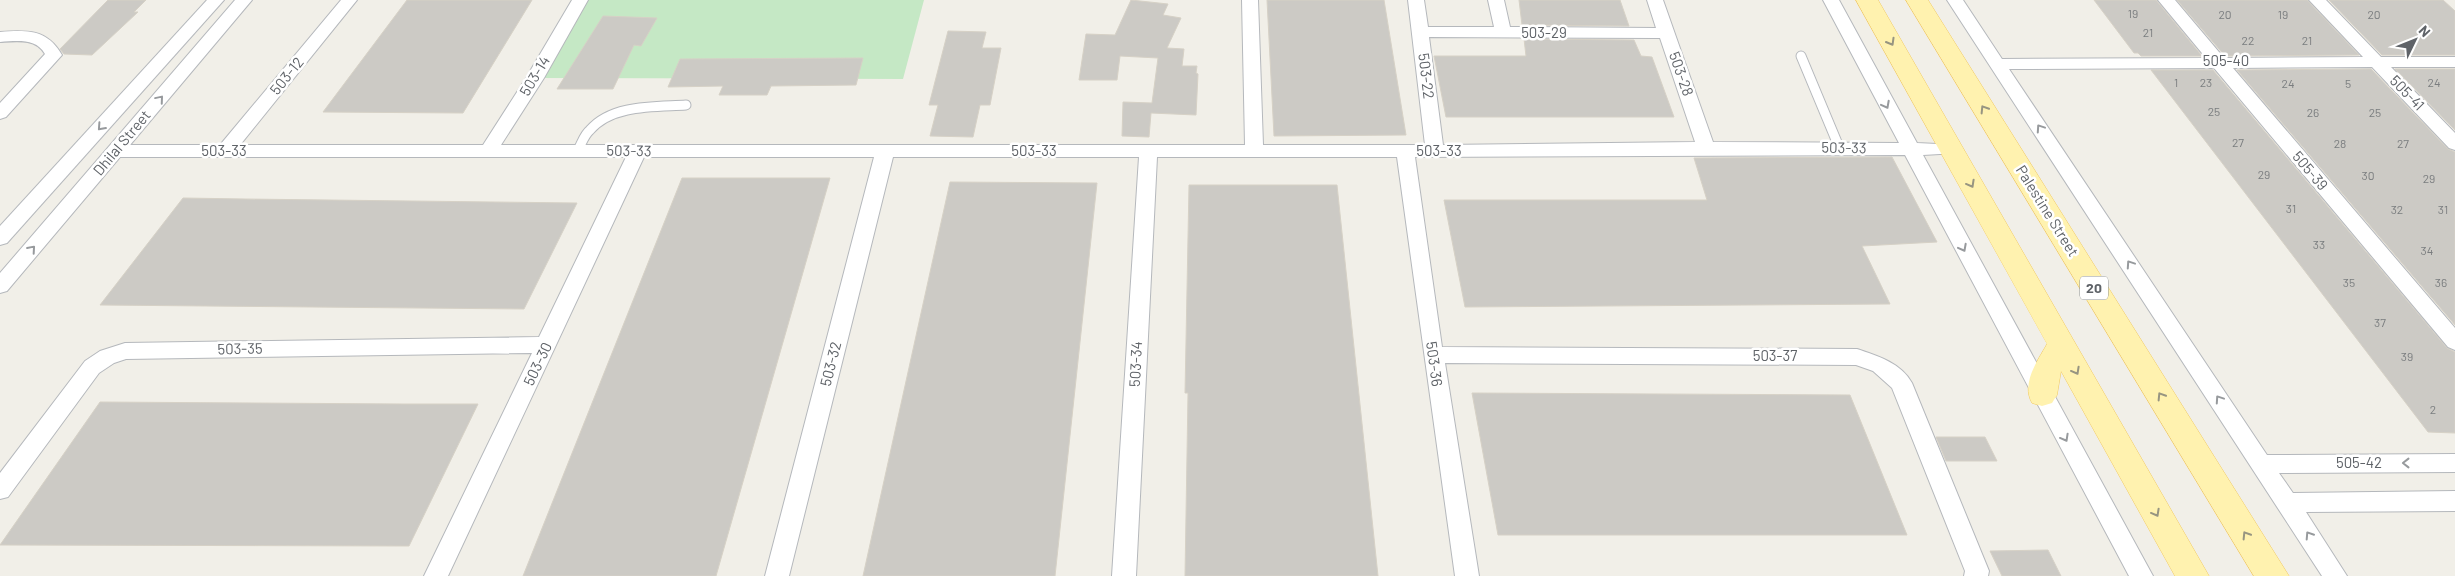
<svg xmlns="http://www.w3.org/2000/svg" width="2455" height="576" font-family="Barlow,sans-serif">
<rect width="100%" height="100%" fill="#f1efe8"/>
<path fill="#c5e8c5" d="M580,0H924L903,79L535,78Z"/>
<g fill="#cccac5" stroke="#d6d1c6">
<path d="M108,0H146L134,12H138L92,55L64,54L60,49Z"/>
<path d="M407,0H532L463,113L323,112Z"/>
<path d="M1131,0L1168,4L1163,15L1181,18L1167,48L1184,49L1182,66H1197L1196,73L1198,74L1196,115L1151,113L1149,137L1122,136L1123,102L1152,103L1158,58L1120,56L1117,80H1079L1086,34L1115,35Z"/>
<path d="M1267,0H1384L1406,135L1274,136Z"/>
<path d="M1519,0H1620L1629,26L1522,25Z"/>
<path d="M2094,0H2156L2202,56H2141L2138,53H2134Z"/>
<path d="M2177,0H2307L2359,55L2225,56Z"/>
<path d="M2329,0H2443L2455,11V55H2382Z"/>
<path d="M603,16L657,18L641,46L634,45L613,89H557Z"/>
<path d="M948,31L986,32L982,48H1001L990,105H980L973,137L930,136L938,105H929Z"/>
<path d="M1524,39L1634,40L1641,56L1652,57L1674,117H1446L1434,56H1526Z"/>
<path d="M863,58L856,85L771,86L767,95H719L723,86L668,87L680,59Z"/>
<path d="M2371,69L2448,149L2455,152V325L2237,70Z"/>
<path d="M2395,69H2455V130Z"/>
<path d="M2151,70H2213L2447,348L2455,352V433L2428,432Z"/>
<path d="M1892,157L1937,242L1862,246L1890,304L1465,307L1444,200H1707L1694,158Z"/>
<path d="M682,178H830L716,576H523Z"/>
<path d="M950,182L1097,183L1055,576H863Z"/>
<path d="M1189,185H1337L1378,576H1185L1188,393H1185Z"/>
<path d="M183,198L245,199L577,203L524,309L100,305Z"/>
<path d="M1472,393L1850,395L1907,535H1498Z"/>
<path d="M100,402L403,404H478L409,546L0,545Z"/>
<path d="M1936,437H1985L1997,461H1946Z"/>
<path d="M2048,550L2061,576H2002L1990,551Z"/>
</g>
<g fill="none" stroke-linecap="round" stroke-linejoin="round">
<g stroke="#b5b8bc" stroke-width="11">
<g id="service">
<path d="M1801,56L1839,147"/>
<path d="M578,150C582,143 584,135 590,130C612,104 656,107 686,105"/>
</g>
</g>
<g stroke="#b5b8bc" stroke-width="2">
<g id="minor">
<path d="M207,0H224L7,243L0,245V226Z"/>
<path d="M235,0H252L130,145H220L341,0H357L240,145H483L526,78L572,0H588L544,78L501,145H1245L1242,0H1258L1263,145H1425L1408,0H1424L1428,27H1494L1488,0H1504L1510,27L1656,28L1647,0H1663L1713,142L1899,143L1823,0H1839L1917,143L1957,145L1960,149L1957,153L1923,155L2153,576H2129L1905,155L1415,157L1442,347L1857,349C1878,356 1901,363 1912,383L1989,571L1988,576H1964L1965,571L1892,388L1873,371L1856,365L1445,363L1479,576H1455L1397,157H1157L1136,576H1112L1139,157H893L789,576H765L874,157H644L448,576H424L532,353L126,359L114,363L99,373L8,497L0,499V473L85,361L100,351L125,343L539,337L626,157H120L7,291L0,293V273ZM1429,37L1660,38L1695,142L1443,145Z"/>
<path d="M1947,0H1963L2002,59L2206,58L2158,0H2175L2224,58L2363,57L2309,0H2326L2381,57H2455V67H2391L2455,133V150L2449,148L2372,67L2233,68L2455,328V350L2448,347L2214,68L2009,69L2267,455L2455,454V472L2279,473L2293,493L2455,491V511L2306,512L2347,576H2322Z"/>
<path d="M0,32C27,30 47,29 62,55L6,117L0,119V103L45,54C36,38 17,41 0,42Z"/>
</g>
</g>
<g stroke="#f2c960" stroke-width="1">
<g id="primary">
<path d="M1856,0H1878L2209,576H2175L2061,371L2057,395L2052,403L2042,406L2032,403C2021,383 2037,362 2047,344Z"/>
<path d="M1906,0H1928L2289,576H2254Z"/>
</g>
</g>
<use href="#service" stroke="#fff" stroke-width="9"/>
<use href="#minor" fill="#fff" fill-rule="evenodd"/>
<use href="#primary" fill="#fff2af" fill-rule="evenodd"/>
</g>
<defs><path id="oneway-chevron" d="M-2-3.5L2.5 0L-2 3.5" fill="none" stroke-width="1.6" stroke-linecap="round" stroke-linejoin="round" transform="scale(1.25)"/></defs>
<g stroke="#979581">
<use href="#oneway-chevron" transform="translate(1891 42) rotate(60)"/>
<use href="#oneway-chevron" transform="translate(1984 109) rotate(-122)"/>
<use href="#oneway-chevron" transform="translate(1971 184) rotate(61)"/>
<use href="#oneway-chevron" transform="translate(2076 371) rotate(61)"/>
<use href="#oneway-chevron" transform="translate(2161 396) rotate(-122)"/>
<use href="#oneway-chevron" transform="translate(2156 513) rotate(61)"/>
<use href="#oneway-chevron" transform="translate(2246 535) rotate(-122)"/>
</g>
<g stroke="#979a9d">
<use href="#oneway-chevron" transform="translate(160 99) rotate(-50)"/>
<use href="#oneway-chevron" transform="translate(1886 105) rotate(62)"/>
<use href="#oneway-chevron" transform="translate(101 127) rotate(132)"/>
<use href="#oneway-chevron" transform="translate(2040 128) rotate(-124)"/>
<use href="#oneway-chevron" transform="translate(1963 248) rotate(62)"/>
<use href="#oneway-chevron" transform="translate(32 249) rotate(-49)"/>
<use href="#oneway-chevron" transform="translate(2130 264) rotate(-124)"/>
<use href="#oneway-chevron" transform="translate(2219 399) rotate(-124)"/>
<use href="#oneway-chevron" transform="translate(2065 438) rotate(61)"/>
<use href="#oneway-chevron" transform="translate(2406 463) rotate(180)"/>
<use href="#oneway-chevron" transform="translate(2309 535) rotate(-123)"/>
</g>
<g text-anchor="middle" stroke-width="5" stroke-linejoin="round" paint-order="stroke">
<g font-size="12" fill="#7a7d7f">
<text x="2133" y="18">19</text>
<text x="2225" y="19">20</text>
<text x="2283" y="19">19</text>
<text x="2374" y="19">20</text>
<text x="2148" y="37">21</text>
<text x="2248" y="45">22</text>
<text x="2307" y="45">21</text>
<text x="2176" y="87">1</text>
<text x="2206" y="87">23</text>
<text x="2434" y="87">24</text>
<text x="2288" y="88">24</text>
<text x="2348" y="88">5</text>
<text x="2214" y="116">25</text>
<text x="2313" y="117">26</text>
<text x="2375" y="117">25</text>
<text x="2238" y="147">27</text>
<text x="2340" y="148">28</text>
<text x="2403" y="148">27</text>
<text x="2264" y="179">29</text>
<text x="2368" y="180">30</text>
<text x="2429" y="183">29</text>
<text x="2291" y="213">31</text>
<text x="2397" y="214">32</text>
<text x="2443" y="214">31</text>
<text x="2319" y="249">33</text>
<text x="2427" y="255">34</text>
<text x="2349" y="287">35</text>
<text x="2441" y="287">36</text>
<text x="2380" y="327">37</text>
<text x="2407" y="361">39</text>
<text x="2433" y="414">2</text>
</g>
<rect fill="#fff" stroke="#8f9295" stroke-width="1" x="2080" y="276.5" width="28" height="23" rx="4"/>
<g font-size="14" font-weight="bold" fill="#5f6368">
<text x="2094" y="293">20</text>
</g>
<g font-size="15" fill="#5f6368" stroke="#fff">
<text x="1544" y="38">503-29</text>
<text x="2226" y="66">505-40</text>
<text transform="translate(1681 74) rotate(71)" y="5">503-28</text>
<text transform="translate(287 76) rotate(-51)" y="5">503-12</text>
<text transform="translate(535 76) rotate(-59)" y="5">503-14</text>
<text transform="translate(1426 76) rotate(83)" y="5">503-22</text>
<text transform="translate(2407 93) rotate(46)" y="5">505-41</text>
<text transform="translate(122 143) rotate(-50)" y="5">Dhilal Street</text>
<text transform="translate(1844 148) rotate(1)" y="5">503-33</text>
<text x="224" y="156">503-33</text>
<text transform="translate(629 151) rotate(1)" y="5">503-33</text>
<text x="1034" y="156">503-33</text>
<text x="1439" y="156">503-33</text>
<text transform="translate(2310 171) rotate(50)" y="5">505-39</text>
<text transform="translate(2047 211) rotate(58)" y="5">Palestine Street</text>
<text transform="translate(240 349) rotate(-1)" y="5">503-35</text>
<text x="1775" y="361">503-37</text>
<text transform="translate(538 364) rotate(-64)" y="5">503-30</text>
<text transform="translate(831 364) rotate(-76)" y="5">503-32</text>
<text transform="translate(1136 364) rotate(-87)" y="5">503-34</text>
<text transform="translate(1434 364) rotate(82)" y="5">503-36</text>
<text x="2359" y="468">505-42</text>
</g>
</g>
<g transform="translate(2415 40) rotate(47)" stroke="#ffffff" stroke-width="4" paint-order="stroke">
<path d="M0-4L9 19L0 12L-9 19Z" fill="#5f6368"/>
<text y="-8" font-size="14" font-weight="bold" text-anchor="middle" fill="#5f6368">N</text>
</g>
</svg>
